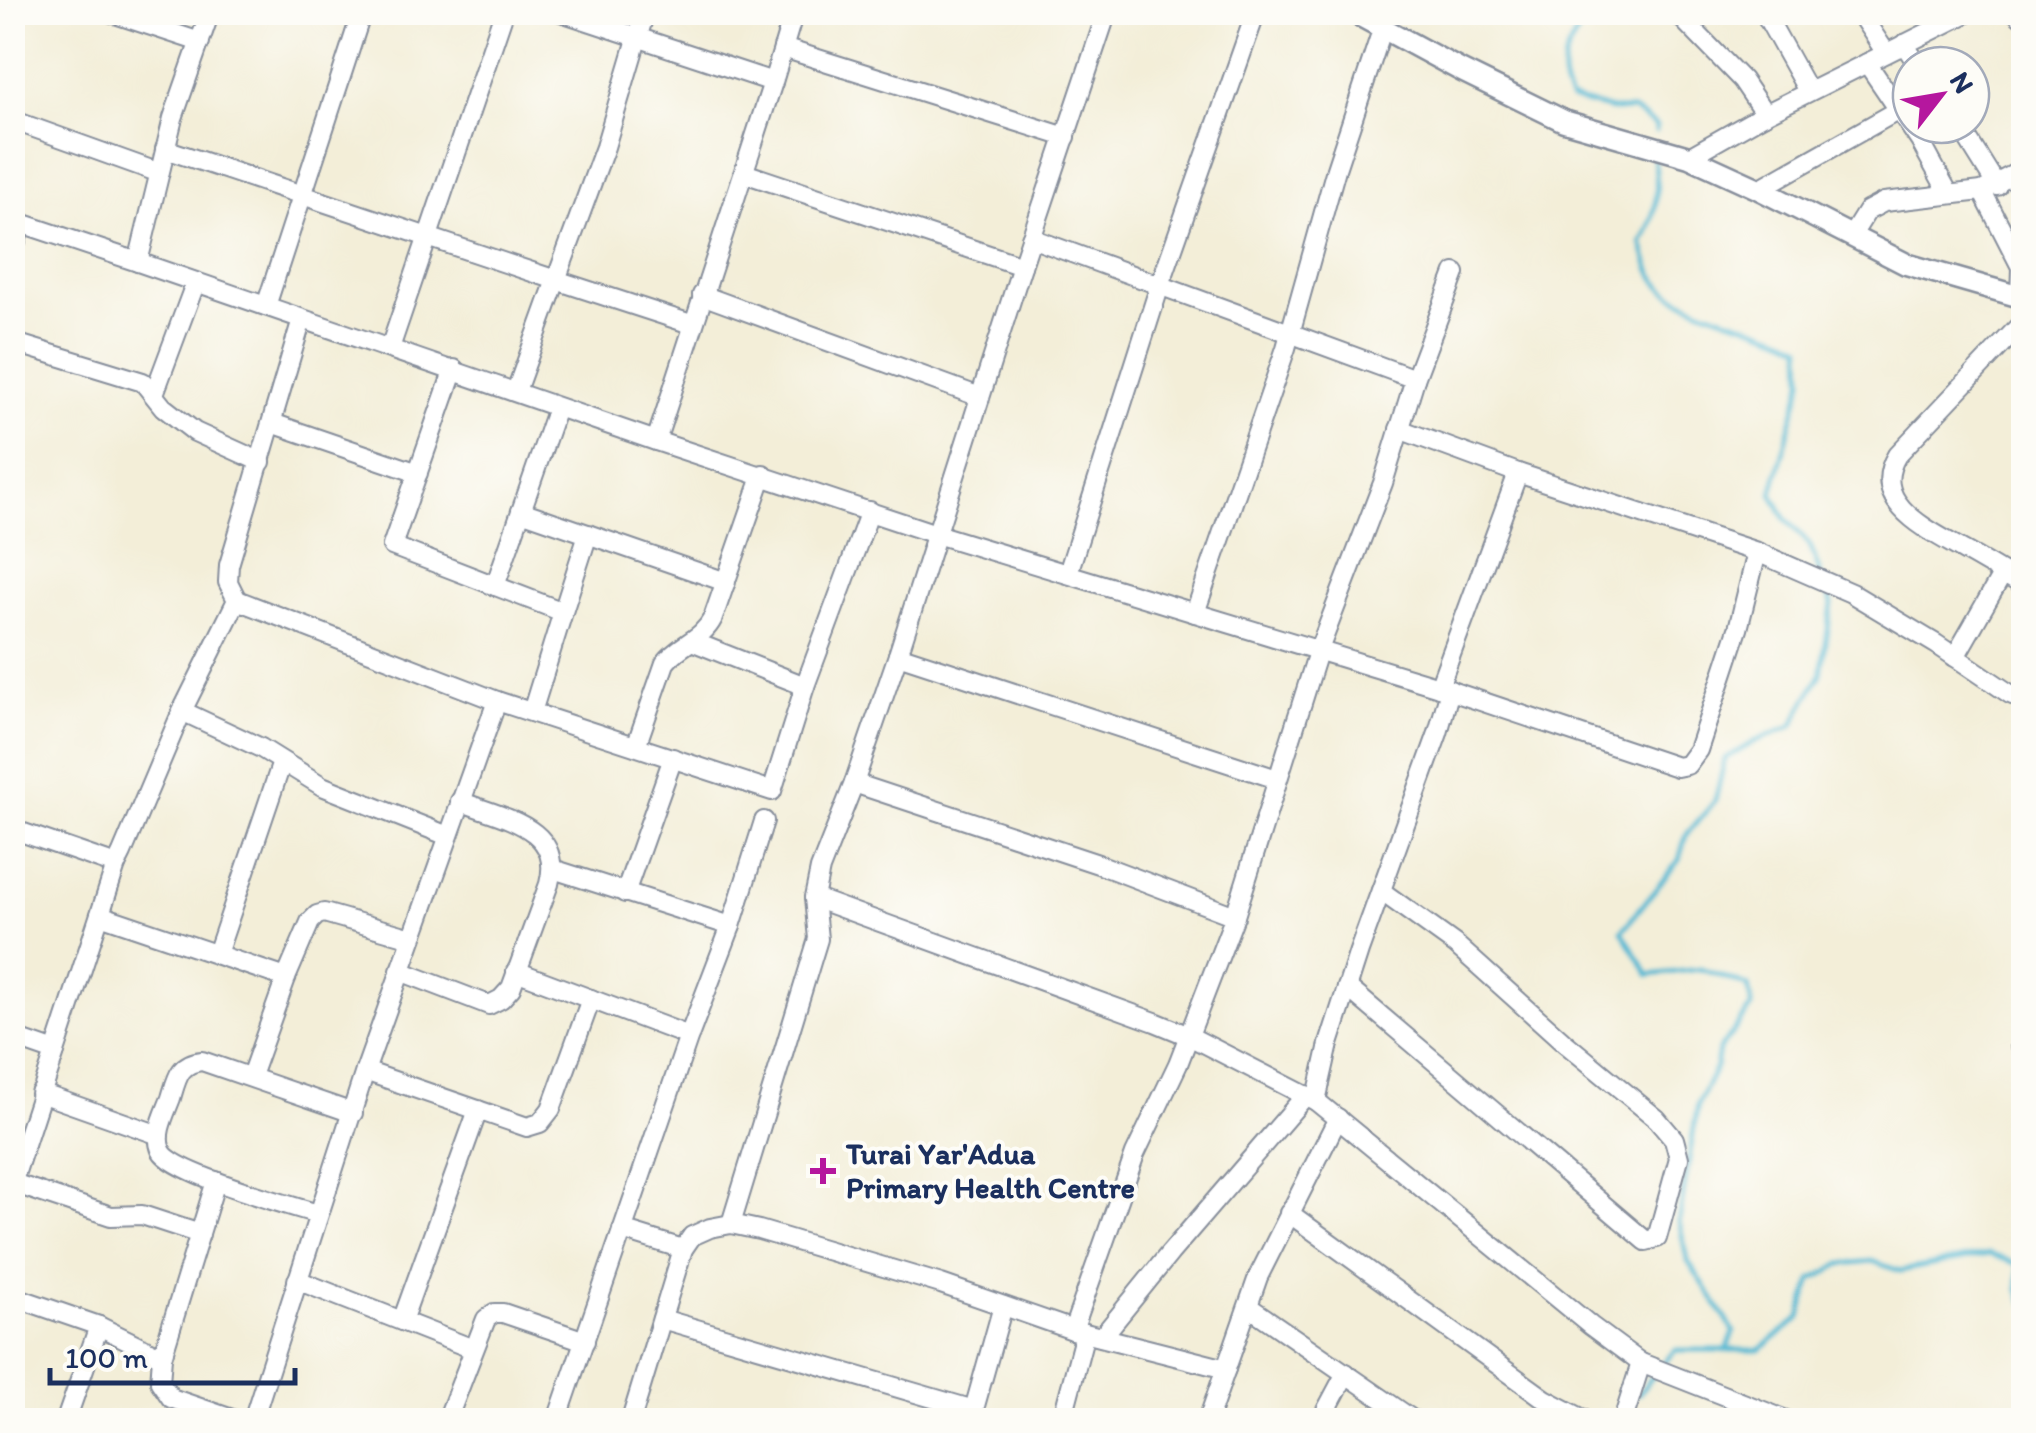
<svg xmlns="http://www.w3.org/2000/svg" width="2036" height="1433" font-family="Itim,sans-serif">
<rect width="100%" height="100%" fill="#fdfcf7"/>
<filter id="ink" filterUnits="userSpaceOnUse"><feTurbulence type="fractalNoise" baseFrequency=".01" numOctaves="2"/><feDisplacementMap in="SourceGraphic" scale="20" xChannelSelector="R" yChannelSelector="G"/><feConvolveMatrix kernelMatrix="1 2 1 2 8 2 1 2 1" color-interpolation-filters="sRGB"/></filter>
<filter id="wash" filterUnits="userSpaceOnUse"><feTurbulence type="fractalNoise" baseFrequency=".0048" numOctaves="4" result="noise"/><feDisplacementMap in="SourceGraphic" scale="40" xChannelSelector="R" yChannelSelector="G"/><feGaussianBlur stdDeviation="2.25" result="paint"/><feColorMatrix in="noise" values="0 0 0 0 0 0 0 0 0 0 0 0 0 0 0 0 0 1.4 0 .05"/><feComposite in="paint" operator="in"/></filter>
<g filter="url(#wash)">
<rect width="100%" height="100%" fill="#f3eed8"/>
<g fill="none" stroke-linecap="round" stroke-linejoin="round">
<g stroke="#55b9d3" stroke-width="5">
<path d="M1592,12C1571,43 1552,63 1570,99L1611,110H1633L1656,126V131"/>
<path d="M1654,157C1659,186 1657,216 1642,242C1646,257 1650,274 1660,285C1685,312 1767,326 1802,346L1803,381L1772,493L1785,518L1810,545L1821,576"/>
<path d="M1727,1350L1734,1331L1687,1259L1679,1221L1698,1103L1716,1067L1719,1050L1752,1007L1748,986L1701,969L1649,975L1622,931L1679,860L1686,835L1715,801L1725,759L1754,742L1792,726L1821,674L1832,604L1825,586"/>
<path d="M1638,1394L1675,1350H1760L1800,1318L1812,1280L1841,1264L1872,1261L1900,1271L1989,1254L2018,1264L2019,1290L2024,1303"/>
</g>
</g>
</g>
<g filter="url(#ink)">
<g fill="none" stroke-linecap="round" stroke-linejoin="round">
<g stroke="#878e9b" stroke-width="22">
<g id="minor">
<path d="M109,12L200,42"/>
<path d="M561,12L773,82L794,12"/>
<path d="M1676,12L1742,80L1765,114"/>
<path d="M1764,12L1808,91"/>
<path d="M1859,12L1886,53"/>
<path d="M2015,12L2024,20"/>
<path d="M1904,44L1918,65"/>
<path d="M783,48L1066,137"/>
<path d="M1867,63L1920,141L1949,194"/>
<path d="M12,120L157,172"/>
<path d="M1959,125L1997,186"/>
<path d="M165,149L556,280L605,147L645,12"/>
<path d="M1689,157L1765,114L1969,12"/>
<path d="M744,173L1022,266"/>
<path d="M1759,189L1899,110"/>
<path d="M1982,191L2021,267L2020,297"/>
<path d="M12,220L138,262L173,118L210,12"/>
<path d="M1852,235L1867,211L1884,202L1982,191L2024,169"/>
<path d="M1031,238L1415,379"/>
<path d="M12,253L22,223"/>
<path d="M138,262L656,441L773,82"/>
<path d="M702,295L980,397"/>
<path d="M266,306L362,12"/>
<path d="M2024,321L1897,455C1868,503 1929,530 1963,550C1983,561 2003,573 2024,586"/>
<path d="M12,342L143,382L163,407L195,432L261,462"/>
<path d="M390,348L504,12"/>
<path d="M454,369L392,546L563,612L532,712"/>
<path d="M516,391L556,280L691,324"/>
<path d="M154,394L195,284"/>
<path d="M272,423L418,473"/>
<path d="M1399,429L1518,473L1757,552L1851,593L1936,644L2010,694L2024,700"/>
<path d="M656,441L936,534L1195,613L1286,348L1336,169L1383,27"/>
<path d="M521,511L726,582"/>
<path d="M1068,573L1160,285L1256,12"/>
<path d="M495,586L557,408"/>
<path d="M237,600L497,701L772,791L805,686L870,511"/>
<path d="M563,612L588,534"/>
<path d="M1195,613L1439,687L1677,767L1687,765L1698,750L1738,629L1757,552"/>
<path d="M694,642L805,686"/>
<path d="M898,655L1277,779"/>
<path d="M1955,657L2003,573"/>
<path d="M1439,687L1518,473"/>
<path d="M182,711L261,748L322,786L448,836"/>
<path d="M636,746L665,663C679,644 702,640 713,618L763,474"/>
<path d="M854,783L1098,864L1235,916"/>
<path d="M12,829L116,865L122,853L182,711L237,600L228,582L229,565L302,319"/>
<path d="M553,869L731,926"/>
<path d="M625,893L673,758"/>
<path d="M814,898L1155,1022L1189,1036L1316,1101L1329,1044L1359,951L1438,733L1450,690"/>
<path d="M100,915L286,978L310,922L317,915L324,913L412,938"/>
<path d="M217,954L282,762"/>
<path d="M400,971L489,1005L501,999L511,988L549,884C564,826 501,818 460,801"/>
<path d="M516,971L689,1036"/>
<path d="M1347,987L1646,1241L1657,1238L1679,1158L1674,1139L1657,1119L1565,1043L1456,945L1381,891"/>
<path d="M12,1037L55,1052"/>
<path d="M2020,1047L2024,1039"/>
<path d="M365,1071L527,1127L540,1123L551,1109L591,999"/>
<path d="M251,1076L286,978"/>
<path d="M40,1093L159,1135"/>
<path d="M1316,1101L1591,1326L1641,1363L1786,1420"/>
<path d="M216,1181L162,1357L160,1382L171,1398L235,1420"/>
<path d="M13,1183L111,1216L142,1215L200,1234"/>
<path d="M12,1184L116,865"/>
<path d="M1289,1213L1545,1399L1585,1420"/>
<path d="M318,1214C289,1205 171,1173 161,1150C154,1134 165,1114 171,1098C177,1078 179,1063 202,1061L353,1113"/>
<path d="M731,1224L818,939L814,898L820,869L854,783L898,655L1022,266L1107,12"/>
<path d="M622,1230L683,1249"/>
<path d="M297,1280L473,1349"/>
<path d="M12,1296L99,1326L162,1357"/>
<path d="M1249,1307L1413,1420"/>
<path d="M662,1319L974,1410"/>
<path d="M402,1321L478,1110"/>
<path d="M1073,1330L1135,1154L1178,1064L1235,916L1318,652L1383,483L1415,379L1455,273"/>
<path d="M1102,1337L1170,1253L1306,1095"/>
<path d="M66,1420L99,1326"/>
<path d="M253,1420L365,1071L497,701"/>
<path d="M447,1420L486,1319L494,1313H503L585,1341"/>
<path d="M557,1420L689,1036L731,926L764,821"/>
<path d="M631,1420L683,1249L692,1236L710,1228L731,1224L759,1230L941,1284L1073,1330L1226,1369"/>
<path d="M971,1420L1003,1306"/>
<path d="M1062,1420L1085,1333"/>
<path d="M1208,1420L1258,1277L1338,1118"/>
<path d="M1321,1420L1346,1373"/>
<path d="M1623,1420L1641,1363"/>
</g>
</g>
<g stroke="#878e9b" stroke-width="25">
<path id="tertiary" d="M1353,12L1462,71L1564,121L1689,157L1759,189L1906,264L2024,298"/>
</g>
<use href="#minor" stroke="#fff" stroke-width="18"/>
<use href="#tertiary" stroke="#fff" stroke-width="20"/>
</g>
</g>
<path fill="#b5179e" stroke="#fdfcf7" stroke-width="4" d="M818 1156h10v10h10v10h-10v10h-10v-10h-10v-10h10z"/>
<g text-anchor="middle" stroke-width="8" stroke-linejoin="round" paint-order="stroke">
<g font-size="30" font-weight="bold" fill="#1b2f5e" stroke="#fdfcf7" text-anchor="start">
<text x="846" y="1164">Turai Yar'Adua<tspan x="846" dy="34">Primary Health Centre</tspan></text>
</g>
</g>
<rect width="2036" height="1433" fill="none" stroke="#fdfcf7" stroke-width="50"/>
<g transform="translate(1941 95) rotate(59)"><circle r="48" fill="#fdfcf7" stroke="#a3aaba" stroke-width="2.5"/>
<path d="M0-8L18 38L0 25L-18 38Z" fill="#b5179e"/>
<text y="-15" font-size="28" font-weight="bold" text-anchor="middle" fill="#1b2f5e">N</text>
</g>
<path d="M50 1368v15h245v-15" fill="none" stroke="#1b2f5e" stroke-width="5"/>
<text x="65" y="1368" font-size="30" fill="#1b2f5e" stroke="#fdfcf7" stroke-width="8" paint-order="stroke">100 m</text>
</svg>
